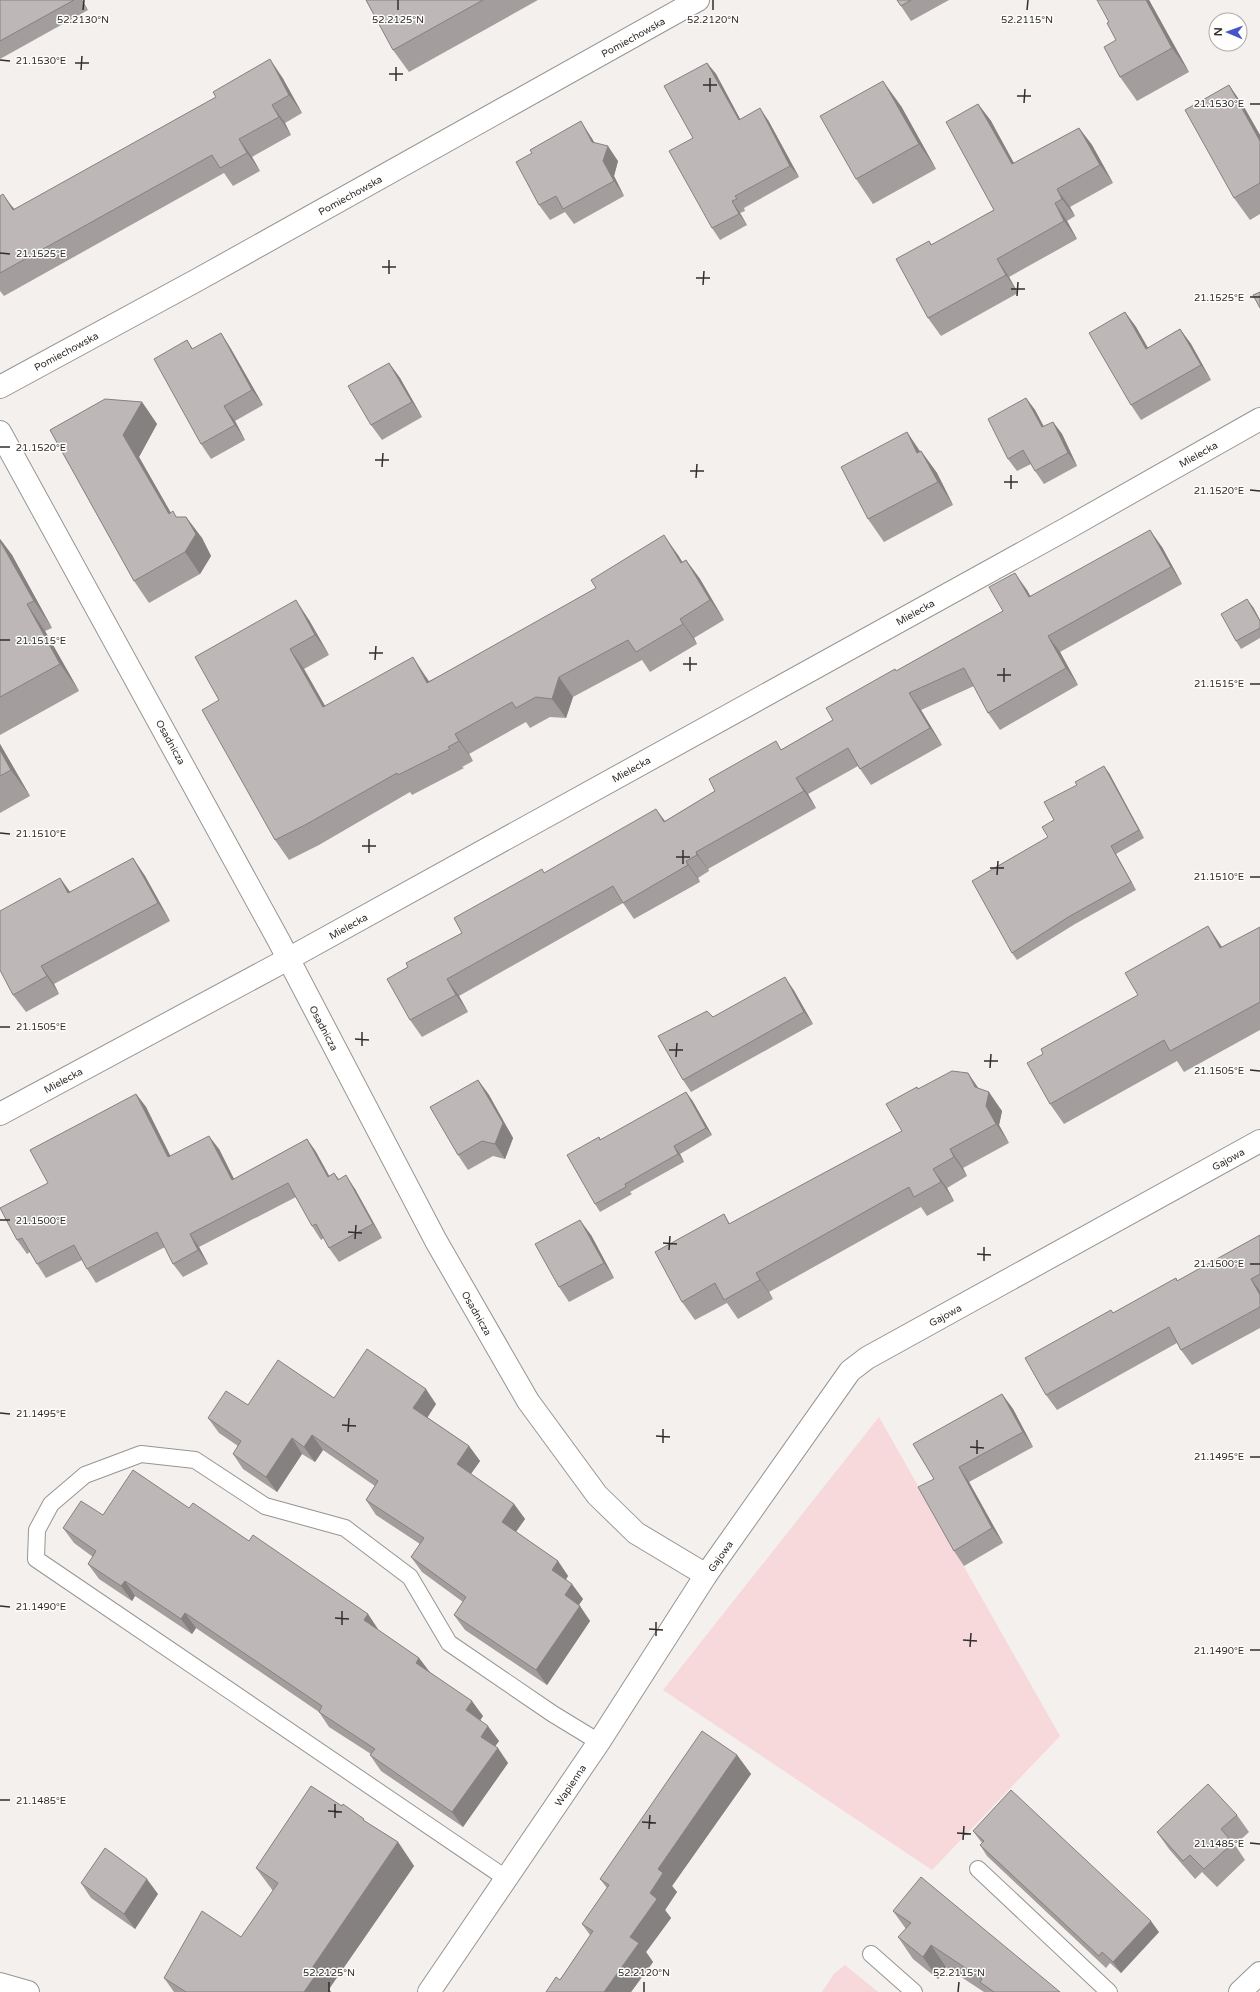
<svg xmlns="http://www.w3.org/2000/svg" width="1260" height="1992" font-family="'Varela Round',sans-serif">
<rect width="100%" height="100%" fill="#f3f0ed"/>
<g fill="#f7d8db">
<path d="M879,1417L1060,1736L932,1870L663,1690Z"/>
<path d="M845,1965L878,1992H822L834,1974Z"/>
</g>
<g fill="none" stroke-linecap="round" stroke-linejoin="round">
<g stroke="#979592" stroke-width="18">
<g id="service">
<path d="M978,1869L1109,1992"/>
<path d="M507,1879L36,1559L37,1530L51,1504L85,1475L141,1454L195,1460L265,1506L345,1528L410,1577L449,1643L553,1714L599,1742"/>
<path d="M871,1954L914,1992"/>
</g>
</g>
<g stroke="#979592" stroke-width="24">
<g id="minor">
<path d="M0,387L199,279L698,0"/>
<path d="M0,432L279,941L436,1241L528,1401L597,1495L636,1533L706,1575"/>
<path d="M0,1114L288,959L1066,529L1260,419"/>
<path d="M0,1984L28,1992"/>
<path d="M429,1992L599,1742L706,1575L850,1371L867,1358L1260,1141"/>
<path d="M1240,1992L1260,1973"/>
</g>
</g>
<use href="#service" stroke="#fff" stroke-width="16"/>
<use href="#minor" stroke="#fff" stroke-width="22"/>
</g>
<g fill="#a39e9d">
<path d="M0,0H82L88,10L0,59Z"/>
<path d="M366,0H538L409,72L393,50Z"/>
<path d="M897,0H949L911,21Z"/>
<path d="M1149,0L1189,72L1137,101L1120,77L1116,40Z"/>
<path d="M707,63L716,74L740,119L768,120L799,177L744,208L745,211L740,213L747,225L720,240L712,228L693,138Z"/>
<path d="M282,77L302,113L285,123L291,135L252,157L260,171L233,186L224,173L4,296L0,291V196L15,209Z"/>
<path d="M1229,85L1244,107L1260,135V214L1250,220L1234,198Z"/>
<path d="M978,104L991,121L1014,163L1079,128L1092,145L1113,183L1070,207L1075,216L1067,221L1077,239L1009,277L1018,293L941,336L928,318L929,241L932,245L994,210Z"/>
<path d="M901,106L936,169L873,204L856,179Z"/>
<path d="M591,137L594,142L618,161L614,176L624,196L574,224L565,212L550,220L539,205Z"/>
<path d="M1125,312L1136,327L1148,348L1180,329L1191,344L1211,380L1141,420L1131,405Z"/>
<path d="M221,333L231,349L263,405L235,421L245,440L211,459L201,444L187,340L193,349Z"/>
<path d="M389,363L400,378L422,417L382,440L371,425Z"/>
<path d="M1026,398L1035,410L1044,427L1053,422L1062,434L1077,466L1044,484L1035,471L1031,464L1017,471L1008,459Z"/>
<path d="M142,402L157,424L139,457L171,513L177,517H186L202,538L211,556L200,574L149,603L134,581L50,430Z"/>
<path d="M907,432L920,451H921L937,473L953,505L884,542L868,519Z"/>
<path d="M0,539L12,555L52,628L45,631L79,691L0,735Z"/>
<path d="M1162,547L1182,584L1060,652L1078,685L1000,730L988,713L974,686L921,710L942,745L871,785L858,766L808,794L816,808L708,869L709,871L698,878L700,882L634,919L623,903L459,996L468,1012L422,1037L410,1020L408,967L462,933L545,873L665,821L715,791L782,749L833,720L896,671L1003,611L1027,590L1030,596Z"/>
<path d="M678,555L682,562L686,560L700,579L724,620L694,638L697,644L650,672L642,660L573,697L566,718L550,717L530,728L526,722L469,754L473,761L462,767L464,768L412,795L410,792L319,845L289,860L275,840L219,700L309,620L329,655L304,669L325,706L426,677L429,681Z"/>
<path d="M1253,607L1260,620V638L1241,649L1236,641Z"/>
<path d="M0,744L30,796L0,813Z"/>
<path d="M1109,773L1144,838L1116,854L1136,890L1075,924L1017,960L1012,953L1048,837L1054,820Z"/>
<path d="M133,858L145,876L170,921L54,984L59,994L26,1012L13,995L60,878L70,892Z"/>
<path d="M1260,927V1030L1184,1072L1177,1061L1064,1124L1050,1104L1043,1054L1223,947Z"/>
<path d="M793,989L813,1024L691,1092L683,1080L713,1017Z"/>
<path d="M968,1073L978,1088L1002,1111L999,1125L1009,1143L963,1168L967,1176L947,1188L954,1201L927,1216L921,1207L769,1292L773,1299L738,1319L727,1303L695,1320L682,1302L724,1214L730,1224L902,1131L917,1087L918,1089Z"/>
<path d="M478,1080L489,1095L513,1138L505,1159L493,1156L468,1170L458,1155Z"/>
<path d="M136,1094L146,1107L170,1156L219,1149L234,1179L307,1139L316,1152L329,1176L334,1173L339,1179L355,1189L382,1238L339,1262L329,1248L324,1238L321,1240L312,1226L296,1197L199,1247L208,1264L183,1277L173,1264L165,1247L96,1283L87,1269L82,1260L46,1278L37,1264L30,1252L27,1254L17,1240L48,1183Z"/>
<path d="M692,1100L712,1135L680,1154L684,1162L630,1192L632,1194L600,1212L595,1204L599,1137L601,1140Z"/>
<path d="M591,1235L614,1278L569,1302L559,1287Z"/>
<path d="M1260,1235V1328L1192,1365L1181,1350L1177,1343L1057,1410L1046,1395L1114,1313L1178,1281Z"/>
<path d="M1002,1394L1013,1409L1033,1447L969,1482L1003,1543L964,1566L954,1551L934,1479Z"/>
<path d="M334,1398L436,1404L427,1417L469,1446L480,1461L471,1474L514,1504L525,1519L516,1532L558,1561L568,1576L566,1579L583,1599L579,1605L590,1621L547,1685L465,1630L454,1615L463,1602L422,1572L411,1557L420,1544L376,1515L366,1500L375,1486L323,1450L315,1462L302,1454L277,1492L243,1469L233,1454L238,1446L219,1433L208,1418L248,1405Z"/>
<path d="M189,1508L249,1541L368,1614L378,1630L419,1658L430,1672L483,1716L480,1720L499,1741L495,1746L508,1763L463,1827L381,1771L370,1755L371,1754L329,1727L319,1712L196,1628L192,1634L135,1596L132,1601L99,1579L88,1564L93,1557L74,1543L63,1528L103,1515Z"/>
<path d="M737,1755L751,1774L672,1886L677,1892L665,1910L671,1918L646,1952L653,1962L631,1992H546L560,1980L590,1935L582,1924L607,1888L600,1879Z"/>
<path d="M1237,1815L1249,1832L1235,1845L1245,1860L1217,1887L1202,1872L1195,1879L1169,1849L1157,1832Z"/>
<path d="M366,1822L398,1842L414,1866L329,1989L331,1992H174L164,1978L241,1937L273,1891L256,1868Z"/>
<path d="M973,1831L1159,1932L1121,1973L1110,1963L1106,1968L987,1856L980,1845L982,1843Z"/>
<path d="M81,1883L158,1894L135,1929L91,1898Z"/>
<path d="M893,1911L1060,1992H984L946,1967L938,1979L913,1959L898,1937L906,1929Z"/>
</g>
<g fill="#848180">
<path d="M81,0H82L88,10Z"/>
<path d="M1146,0H1149L1189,72L1172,48Z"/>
<path d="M270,59L282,77L302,113L289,95Z"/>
<path d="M707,63L716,74L747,132L739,120Z"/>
<path d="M883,81L901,106L936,169L919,144Z"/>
<path d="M1229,85L1244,107L1260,135V141Z"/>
<path d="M978,104L991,121L1024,182L1012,164Z"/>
<path d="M272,105L285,123L291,135L279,117Z"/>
<path d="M760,108L768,120L799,177L790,166Z"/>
<path d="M581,121L591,137L603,157L592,142Z"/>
<path d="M1079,128L1092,145L1113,183L1100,165Z"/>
<path d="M239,139L252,157L260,171L247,153Z"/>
<path d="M608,146L618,161L614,176L624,196L614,181L603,161Z"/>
<path d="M1057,189L1070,207L1075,216L1062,199Z"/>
<path d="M3,194L16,212L13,210Z"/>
<path d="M732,201L740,213L747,225L739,214Z"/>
<path d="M1055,203L1067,221L1077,239L1064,221Z"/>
<path d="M997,259L1009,277L1018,293L1006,275Z"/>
<path d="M1125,312L1136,327L1157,364L1146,349Z"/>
<path d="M1180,329L1191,344L1211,380L1201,365Z"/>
<path d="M221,333L231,349L263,405L252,390Z"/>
<path d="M389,363L400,378L422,417L412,402Z"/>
<path d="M1026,398L1035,410L1051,440L1042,427Z"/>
<path d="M142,402L157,424L139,457L184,536L169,514L123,435Z"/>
<path d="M224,406L235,421L245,440L235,425Z"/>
<path d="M1053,422L1062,434L1077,466L1068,453Z"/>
<path d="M907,432L922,455L917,453Z"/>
<path d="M921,451L937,473L953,505L938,482Z"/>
<path d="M186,517L202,538L211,556L200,574L185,552Z"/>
<path d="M1150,530L1162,547L1182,584L1171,567Z"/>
<path d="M664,535L678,555L695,582L681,563Z"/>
<path d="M0,539L12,555L52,628L34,601L0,541Z"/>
<path d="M686,560L700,579L724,620L710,600Z"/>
<path d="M1015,573L1027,590L1040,614L1029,597Z"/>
<path d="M1247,599L1253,607L1260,620V621Z"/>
<path d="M296,600L309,620L329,655L315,635Z"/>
<path d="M27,604L45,631L79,691L60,664Z"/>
<path d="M680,619L694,638L697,644L683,624Z"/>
<path d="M1048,636L1060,652L1078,685L1066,668Z"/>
<path d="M290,649L304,669L337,727L323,707Z"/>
<path d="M413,657L426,677L441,702L427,683Z"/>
<path d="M559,677L573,697L566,718L552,699Z"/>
<path d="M909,693L921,710L942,745L930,728Z"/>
<path d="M455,734L469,754L473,761L459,741Z"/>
<path d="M0,744L30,796L11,770L0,750Z"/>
<path d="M1104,766L1109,773L1144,838L1139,830Z"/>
<path d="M796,778L808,794L816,808L804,791Z"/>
<path d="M656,809L668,825L664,822Z"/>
<path d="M1111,846L1116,854L1136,890L1131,882Z"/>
<path d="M696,852L708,869L709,871L697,855Z"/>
<path d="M133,858L145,876L170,921L158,903Z"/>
<path d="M686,861L698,878L700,882L688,865Z"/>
<path d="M60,878L73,896L68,893Z"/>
<path d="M1208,926L1222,947L1220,948Z"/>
<path d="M41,966L54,984L59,994L47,976Z"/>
<path d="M785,977L793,989L813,1024L804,1012Z"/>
<path d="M447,979L459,996L468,1012L456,995Z"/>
<path d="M968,1073L981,1092H989L1002,1111L999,1125L1009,1143L996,1124Z"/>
<path d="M478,1080L489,1095L513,1138L505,1159L495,1144Z"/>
<path d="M686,1092L692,1100L712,1135L706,1128Z"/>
<path d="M136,1094L146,1107L178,1171L168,1157Z"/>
<path d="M209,1136L219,1149L241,1193L232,1180Z"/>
<path d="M307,1139L316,1152L337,1190L328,1177Z"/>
<path d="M674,1146L680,1154L684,1162L678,1154Z"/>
<path d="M950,1149L963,1168L967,1176L954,1157Z"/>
<path d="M933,1169L947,1188L954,1201L941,1182Z"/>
<path d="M346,1175L355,1189L382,1238L373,1224Z"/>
<path d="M580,1220L591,1235L614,1278L604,1263Z"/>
<path d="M190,1234L199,1247L208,1264L198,1250Z"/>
<path d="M756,1273L769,1292L773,1299L760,1280Z"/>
<path d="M1251,1279L1260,1291V1295Z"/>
<path d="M426,1389L436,1404L424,1423L413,1408Z"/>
<path d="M1002,1394L1013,1409L1033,1447L1023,1432Z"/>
<path d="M312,1435L323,1450L315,1462L304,1447Z"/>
<path d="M292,1438L302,1454L277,1492L266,1477Z"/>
<path d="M469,1446L480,1461L467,1479L457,1464Z"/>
<path d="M959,1467L969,1482L1003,1543L992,1528Z"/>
<path d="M514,1504L525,1519L512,1537L502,1522Z"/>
<path d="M558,1561L568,1576L562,1585L552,1570Z"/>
<path d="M125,1581L135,1596L132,1601L121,1586Z"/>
<path d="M572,1584L583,1599L575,1610L565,1595Z"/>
<path d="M580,1606L590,1621L547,1685L536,1670Z"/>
<path d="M185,1613L196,1628L192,1634L181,1619Z"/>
<path d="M368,1614L378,1629L374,1635L364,1620Z"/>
<path d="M419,1658L430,1673L416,1663Z"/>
<path d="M472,1701L483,1716L477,1725L466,1710Z"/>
<path d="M488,1726L499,1741L491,1752L481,1737Z"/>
<path d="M498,1748L508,1763L463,1827L452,1812Z"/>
<path d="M737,1755L751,1774L672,1886L677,1892L665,1910L671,1918L646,1952L653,1962L631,1992H604L650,1893L658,1869Z"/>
<path d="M398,1842L414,1866L329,1989L331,1992H304L312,1968Z"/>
<path d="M147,1879L158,1894L135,1929L124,1914Z"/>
<path d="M1151,1921L1159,1932L1121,1973L1113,1962Z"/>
<path d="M931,1945L946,1967L938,1979L923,1957Z"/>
</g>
<g fill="#bdb8b7" stroke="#848180">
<path d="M0,0H74L0,41Z"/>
<path d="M366,0H483L393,50Z"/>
<path d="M897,0H911L901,6Z"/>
<path d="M1097,0H1146L1172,48L1120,77L1104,47L1116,40L1107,23L1109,22Z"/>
<path d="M270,59L289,95L272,105L279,117L239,139L247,153L220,168L212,155L0,273V196L3,194L13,210L216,97L213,92Z"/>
<path d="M707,63L739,120L760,108L790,166L735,196L737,199L732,201L739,214L712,228L669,151L693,138L664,86Z"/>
<path d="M883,81L919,144L856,179L820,116Z"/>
<path d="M1229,85L1260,141V183L1234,198L1185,110Z"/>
<path d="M978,104L1012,164L1079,128L1100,165L1057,189L1062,199L1055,203L1064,221L997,259L1006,275L928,318L896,259L929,241L931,245L994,210L946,122Z"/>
<path d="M581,121L592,142L608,146L603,161L614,181L563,209L556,196L539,205L516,162L532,153L530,150Z"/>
<path d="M1260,292V308L1253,295Z"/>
<path d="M1125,312L1146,349L1180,329L1201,365L1131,405L1089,333Z"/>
<path d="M221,333L252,390L224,406L235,425L201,444L154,359L187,340L192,349Z"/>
<path d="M389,363L412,402L371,425L348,386Z"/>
<path d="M1026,398L1042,427L1053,422L1068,453L1035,471L1023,450L1008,459L988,419Z"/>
<path d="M105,399L142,402L123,435L169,514L173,511L176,517H186L196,534L185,552L134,581L50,430Z"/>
<path d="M907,432L917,453L921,451L938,482L868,519L841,467Z"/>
<path d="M1150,530L1171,567L1048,636L1066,668L988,713L964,668L909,693L930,728L860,769L848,748L796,778L804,791L696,852L697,855L686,861L688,865L623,903L613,886L447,979L456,995L410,1020L387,979L408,967L406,963L462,933L454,918L542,869L544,873L656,809L664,822L715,791L709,779L776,741L781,750L833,720L826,708L895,669L896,671L1003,611L989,587L1015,573L1029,597Z"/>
<path d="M664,535L681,563L686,560L710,600L680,619L683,624L636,652L628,640L559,677L552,699L536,697L516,708L512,702L455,734L459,741L448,747L450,749L398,775L397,773L305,825L275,840L202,710L219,700L195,657L296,600L315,635L290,649L323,707L413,657L427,683L596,588L591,580Z"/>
<path d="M0,541L34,601L27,604L60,664L0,697Z"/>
<path d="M1247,599L1260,621V628L1236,641L1221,614Z"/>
<path d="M0,750L11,770L0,776Z"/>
<path d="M1104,766L1139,830L1111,846L1131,882L1070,916L1012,953L972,881L1048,837L1042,827L1054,820L1044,802L1077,785L1075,782Z"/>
<path d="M133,858L158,903L41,966L47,976L13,995L0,970V911L60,878L68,893Z"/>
<path d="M1208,926L1220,948L1260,927V1002L1170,1051L1164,1040L1050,1104L1027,1063L1043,1054L1041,1049L1138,995L1125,973Z"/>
<path d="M785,977L804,1012L683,1080L658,1036L707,1011L713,1017Z"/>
<path d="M952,1071L968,1073L975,1087L989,1092L986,1106L996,1124L950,1149L954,1157L933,1169L941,1182L914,1197L909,1187L756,1273L760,1280L724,1300L715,1283L682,1302L655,1252L724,1214L729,1224L902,1131L886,1104L917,1087L918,1089Z"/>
<path d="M478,1080L503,1123L495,1144L482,1141L458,1155L430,1107Z"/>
<path d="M686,1092L706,1128L674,1146L678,1154L625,1184L626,1187L595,1204L567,1155L599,1137L600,1140Z"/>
<path d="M136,1094L168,1157L209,1136L232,1180L307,1139L328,1177L334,1173L338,1180L346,1175L373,1224L329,1248L316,1224L312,1226L288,1183L190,1234L198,1250L173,1264L157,1232L87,1269L74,1245L37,1264L22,1238L17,1240L0,1208L48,1183L30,1150Z"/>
<path d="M580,1220L604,1263L559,1287L535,1244Z"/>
<path d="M1260,1235V1274L1251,1279L1260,1295V1307L1181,1350L1169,1327L1046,1395L1025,1358L1111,1310L1113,1313L1176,1278L1177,1281Z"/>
<path d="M367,1349L426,1389L413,1408L469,1446L457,1464L514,1504L502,1522L558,1561L552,1570L572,1584L565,1595L580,1606L536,1670L454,1615L466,1597L411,1557L424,1538L366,1500L378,1481L312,1435L304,1447L292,1438L266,1477L233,1454L241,1441L208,1418L226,1391L248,1405L278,1360L334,1398Z"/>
<path d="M1002,1394L1023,1432L959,1467L992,1528L954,1551L918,1487L934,1479L913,1444Z"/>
<path d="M133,1470L189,1508L193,1503L249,1541L253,1535L368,1614L364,1620L419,1658L416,1663L472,1701L466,1710L488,1726L481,1737L498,1748L452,1812L370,1755L375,1749L319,1712L322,1706L185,1613L181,1619L125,1581L121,1586L88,1564L96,1551L63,1528L81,1501L103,1515Z"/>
<path d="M702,1731L737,1755L658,1869L663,1873L650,1893L657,1899L630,1937L639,1943L604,1992H546L556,1977L560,1980L593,1931L582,1924L609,1885L600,1879Z"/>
<path d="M1208,1784L1237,1815L1221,1829L1233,1843L1204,1869L1190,1855L1183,1861L1157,1832Z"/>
<path d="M311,1786L342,1806L343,1804L364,1819L363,1820L398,1842L312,1968L318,1972L304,1992H186L164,1978L202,1911L241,1937L278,1883L256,1868Z"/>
<path d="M1011,1790L1151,1921L1113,1962L1102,1952L1099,1956L980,1845L984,1841L973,1831Z"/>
<path d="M105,1848L147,1879L124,1914L81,1883Z"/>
<path d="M921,1877L1060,1992H994L980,1982L982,1979L931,1945L923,1957L898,1937L911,1923L893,1911Z"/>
</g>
<path fill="none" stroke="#302f2e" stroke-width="1.5" d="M83,10L84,0M398,10V0M713,10V0M1027,10L1028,0M0,60L10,61M75,63H89M81,70L82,56M389,74H403M396,81V67M703,85H717M710,92V78M1017,96H1031M1024,103L1025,89M1250,104H1260M0,253L10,254M382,267H396M389,274V260M696,278H710M703,285L704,271M1011,289H1025M1017,296L1018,282M1250,297H1260M0,447H10M375,460H389M382,467L383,453M690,471H704M696,478L697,464M1004,482H1018M1011,489V475M1250,490L1260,491M0,640H10M369,653H383M375,660L376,646M683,664H697M690,671V657M997,675H1011M1004,682V668M1250,684H1260M0,833L10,834M362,846H376M369,853V839M676,857H690M683,864V850M990,868H1004M997,875L998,861M1250,877H1260M0,1027H10M355,1039L369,1040M362,1046V1032M669,1050H683M676,1057L677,1043M984,1061H998M990,1068L991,1054M1250,1070L1260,1071M0,1220H10M348,1232L362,1233M355,1239L356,1225M663,1243L677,1244M669,1250L670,1236M977,1254L991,1255M984,1261V1247M1250,1264H1260M0,1413L10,1414M342,1425L356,1426M348,1432L349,1418M656,1436L670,1437M663,1443V1429M970,1447L984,1448M977,1454V1440M1250,1457H1260M0,1606L10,1607M335,1618L349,1619M342,1625V1611M649,1629L663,1630M656,1636V1622M963,1640L977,1641M970,1647L971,1633M1250,1650H1260M0,1800H10M328,1811L342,1812M335,1818V1804M642,1822L656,1823M649,1829L650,1815M957,1833L971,1834M963,1840L964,1826M1250,1843L1260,1844M329,1992V1982M644,1992V1982M958,1992L959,1982"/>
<g text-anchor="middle" stroke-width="3" stroke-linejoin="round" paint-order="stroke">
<g font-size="10" fill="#302f2e" stroke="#fffefd">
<text transform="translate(633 37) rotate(-29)" y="4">Pomiechowska</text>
<text transform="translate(350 195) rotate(-29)" y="4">Pomiechowska</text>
<text transform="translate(66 351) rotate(-28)" y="4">Pomiechowska</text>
<text transform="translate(1198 454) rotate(-29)" y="4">Mielecka</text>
<text transform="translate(915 612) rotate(-29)" y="4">Mielecka</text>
<text transform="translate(171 742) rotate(61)" y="4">Osadnicza</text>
<text transform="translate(631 769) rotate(-29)" y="4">Mielecka</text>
<text transform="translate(348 926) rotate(-29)" y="4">Mielecka</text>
<text transform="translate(324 1028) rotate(62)" y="4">Osadnicza</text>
<text transform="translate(63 1080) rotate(-28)" y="4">Mielecka</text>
<text transform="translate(1228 1159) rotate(-29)" y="4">Gajowa</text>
<text transform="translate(477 1313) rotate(60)" y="4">Osadnicza</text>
<text transform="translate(945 1315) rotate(-29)" y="4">Gajowa</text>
<text transform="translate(720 1556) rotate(-55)" y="4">Gajowa</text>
<text transform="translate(570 1785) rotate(-56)" y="4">Wapienna</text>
</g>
</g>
<g font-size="10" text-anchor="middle" fill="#302f2e" stroke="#fffefd" stroke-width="3" stroke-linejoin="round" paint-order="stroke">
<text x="83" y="23">52.2130°N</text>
<text x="398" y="23">52.2125°N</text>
<text x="713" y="23">52.2120°N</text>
<text x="1027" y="23">52.2115°N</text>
<text x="41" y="64">21.1530°E</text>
<text x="1219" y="107">21.1530°E</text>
<text x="41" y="257">21.1525°E</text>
<text x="1219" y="301">21.1525°E</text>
<text x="41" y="451">21.1520°E</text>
<text x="1219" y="494">21.1520°E</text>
<text x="41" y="644">21.1515°E</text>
<text x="1219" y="687">21.1515°E</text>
<text x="41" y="837">21.1510°E</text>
<text x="1219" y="880">21.1510°E</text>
<text x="41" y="1030">21.1505°E</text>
<text x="1219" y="1074">21.1505°E</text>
<text x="41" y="1224">21.1500°E</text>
<text x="1219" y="1267">21.1500°E</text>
<text x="41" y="1417">21.1495°E</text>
<text x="1219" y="1460">21.1495°E</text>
<text x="41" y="1610">21.1490°E</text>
<text x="1219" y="1654">21.1490°E</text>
<text x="41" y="1804">21.1485°E</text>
<text x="1219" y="1847">21.1485°E</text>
<text x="329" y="1976">52.2125°N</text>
<text x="644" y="1976">52.2120°N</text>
<text x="959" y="1976">52.2115°N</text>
</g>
<g transform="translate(1228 32) rotate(272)"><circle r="19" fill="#fffefd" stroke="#acabaa"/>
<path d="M0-3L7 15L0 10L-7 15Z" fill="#4754c9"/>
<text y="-6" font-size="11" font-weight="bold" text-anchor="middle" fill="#302f2e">N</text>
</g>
</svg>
